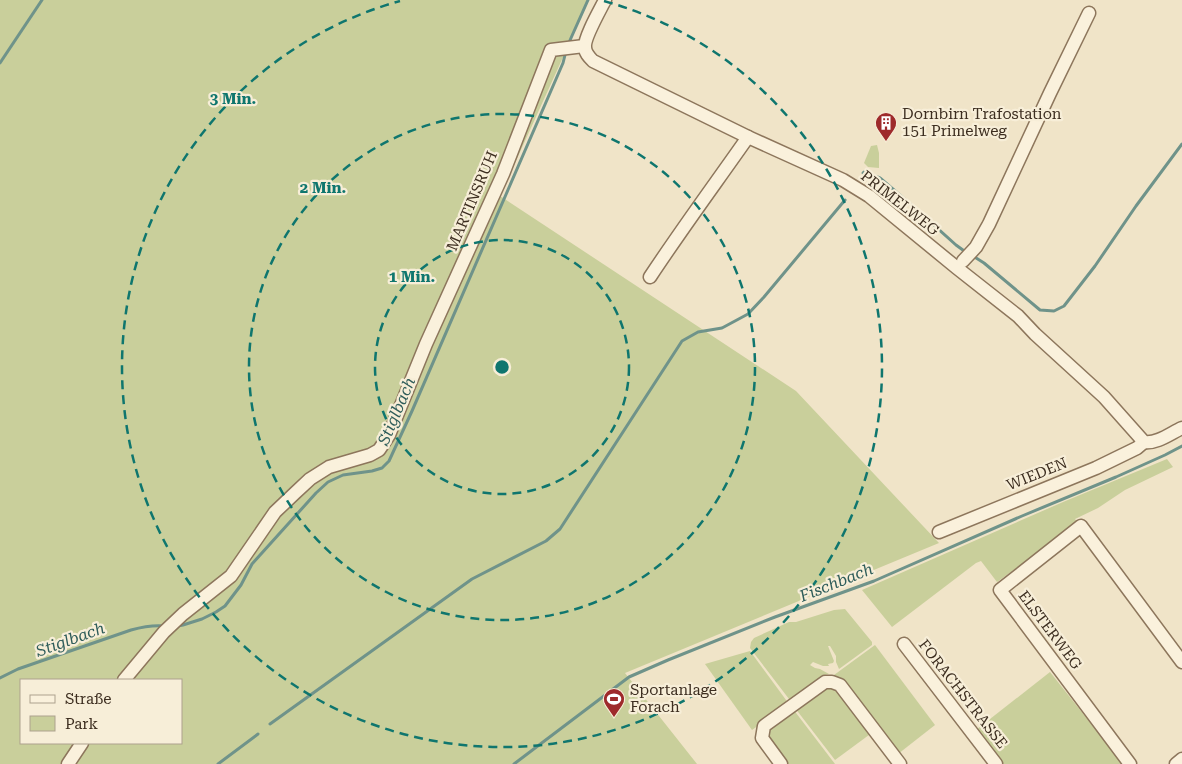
<svg xmlns="http://www.w3.org/2000/svg" width="1182" height="764" font-family="'Roboto Serif',serif">
<rect width="100%" height="100%" fill="#f0e4c8"/>
<g fill="#c9cf9b" fill-rule="evenodd">
<path d="M0,0H589L500,196L796,391L939,543L625,673L697,764H0ZM21,680H181V743H21Z"/>
<path d="M877,145L879,153V168L868,167L864,163L871,146Z"/>
<path d="M1167,459L1173,467L1125,490L1098,508L1075,519L1078,523L997,582L981,561L976,563L892,627L862,590L1063,502Z"/>
<path d="M845,609L872,642V645L839,669L836,662V656L830,646H828L834,661L833,663L828,664L829,666H823L813,662L810,665L815,668L820,669L829,674L824,675L794,699H789L750,648L751,642L754,638L789,622H796L834,610Z"/>
<path d="M875,645L935,725L898,754L834,675Z"/>
<path d="M750,651L789,704L752,730L705,664Z"/>
<path d="M1050,672L1123,764H1002L976,730Z"/>
<path d="M835,686L873,732L835,760L795,708L819,689Z"/>
<path d="M793,709L835,764H785L768,742L769,727Z"/>
</g>
<g fill="none" stroke-linecap="round" stroke-linejoin="round">
<g stroke="#6f938a" stroke-width="3">
<path d="M568,45L571,38L588,0"/>
<path d="M0,63L42,0"/>
<path d="M863,173L864,172L880,178L916,209L956,245L967,253"/>
<path d="M973,256L984,263L1040,310L1054,311L1064,306L1095,266L1136,206L1182,144"/>
<path d="M178,626L183,625L202,619L216,612L225,606L241,585L252,564L316,493L328,482L343,475L372,471L382,468L389,461L412,411L563,63L566,51"/>
<path d="M0,678L18,669L131,630C142,627 153,625 164,626"/>
<path d="M270,724L472,579L546,541L560,529L682,341L698,332L722,328L748,314L764,297L845,200"/>
<path d="M218,764L258,734"/>
<path d="M514,764L629,677L668,660L775,617L874,581L1022,516L1116,477L1165,455L1182,446"/>
</g>
<g stroke="#8d765c" stroke-width="15">
<g id="minor">
<path d="M605,0C600,10 584,38 585,47C585,53 589,57 593,61L748,137L843,180L869,196L957,268L1018,316L1035,334L1104,397L1144,442C1157,444 1171,433 1182,428"/>
<path d="M963,261L976,247L989,224L1050,93L1089,13"/>
<path d="M650,277C681,230 715,184 748,137"/>
<path d="M939,532L1096,468L1137,448L1144,442"/>
<path d="M904,644L996,764"/>
<path d="M124,680L164,632L183,614L231,576L275,512L295,493L310,479L329,467L370,455L379,450L389,435L426,344L503,174L551,50L584,46"/>
<path d="M68,764L82,743"/>
<path d="M781,764L762,738L764,726L825,682H832L840,685L900,764"/>
<path d="M1130,764L1000,590L1081,526L1182,662"/>
<path d="M1176,764L1182,759"/>
</g>
</g>
<use href="#minor" stroke="#faf1dc" stroke-width="12"/>
</g>
<g fill="none" stroke="#0f766e" stroke-width="2.5" stroke-dasharray="9 6">
<circle cx="502" cy="367" r="127"/>
<circle cx="502" cy="367" r="253"/>
<path d="M604 1A380 380 0 1 1 400 1"/>
</g>
<defs>
<g id="building-pin" transform="scale(1.125)"><path d="M0 17L-7.5 6A9.5 9.5 0 1 1 7.5 6Z" fill="#9e2a2b" stroke="#f7eed8"/><path d="M-4-6H4V6H1V3H-1V6H-4ZM-2.5-4.3h1.7v1.8h-1.7ZM.8-4.3h1.7v1.8H.8ZM-2.5-1h1.7V.8h-1.7ZM.8-1h1.7V.8H.8Z" fill="#fff"/></g>
<g id="stadium-pin" transform="scale(1.125)"><path d="M0 17L-7.5 6A9.5 9.5 0 1 1 7.5 6Z" fill="#9e2a2b" stroke="#f7eed8"/><path d="M0-5a6.5 5 0 1 0 0 10a6.5 5 0 1 0 0-10ZM-3.5-1.8h7v3.6h-7Z" fill="#fff"/></g>
</defs>
<g fill-rule="evenodd">
<use href="#building-pin" x="886" y="123"/>
<use href="#stadium-pin" x="614" y="699"/>
</g>
<g text-anchor="middle" stroke-width="4.5" stroke-linejoin="round" paint-order="stroke">
<g font-size="15" fill="#3d2e20" stroke="#f7eed8" text-anchor="start">
<text x="902" y="119">Dornbirn Trafostation<tspan x="902" dy="17">151 Primelweg</tspan></text>
<text x="630" y="695">Sportanlage<tspan x="630" dy="17">Forach</tspan></text>
</g>
<g font-size="15" fill="#3d2e20" stroke="#f7eed8">
<text transform="translate(472 201) rotate(-67)" y="5">MARTINSRUH</text>
<text transform="translate(900 203) rotate(38)" y="5">PRIMELWEG</text>
<text transform="translate(1037 474) rotate(-22)" y="5">WIEDEN</text>
<text transform="translate(1050 630) rotate(53)" y="5">ELSTERWEG</text>
<text transform="translate(963 694) rotate(52)" y="5">FORACHSTRASSE</text>
</g>
<g font-size="16" font-style="italic" fill="#2f5d5a" stroke="#f7eed8">
<text transform="translate(396 411) rotate(-67)" y="6">Stiglbach</text>
<text transform="translate(836 582) rotate(-22)" y="6">Fischbach</text>
<text transform="translate(70 639) rotate(-20)" y="6">Stiglbach</text>
</g>
</g>
<circle cx="502" cy="367" r="8" fill="#0f766e" stroke="#f7eed8" stroke-width="2.5"/>
<g font-size="15" text-anchor="middle" font-weight="bold" fill="#0f766e" stroke="#f7eed8" stroke-width="4.5" stroke-linejoin="round" paint-order="stroke">
<text x="233" y="104">3 Min.</text>
<text x="323" y="193">2 Min.</text>
<text x="412" y="282">1 Min.</text>
</g>
<rect x="20" y="679" width="162" height="65" fill="#f7eed8" stroke="#ada18e"/>
<rect x="30" y="695" width="25" height="8" fill="#faf1dc" stroke="#ada18e"/>
<text x="65" y="704" font-size="15" fill="#3d2e20">Straße</text>
<rect x="30" y="716" width="25" height="15" fill="#c9cf9b" stroke="#ada18e"/>
<text x="65" y="729" font-size="15" fill="#3d2e20">Park</text>
</svg>
